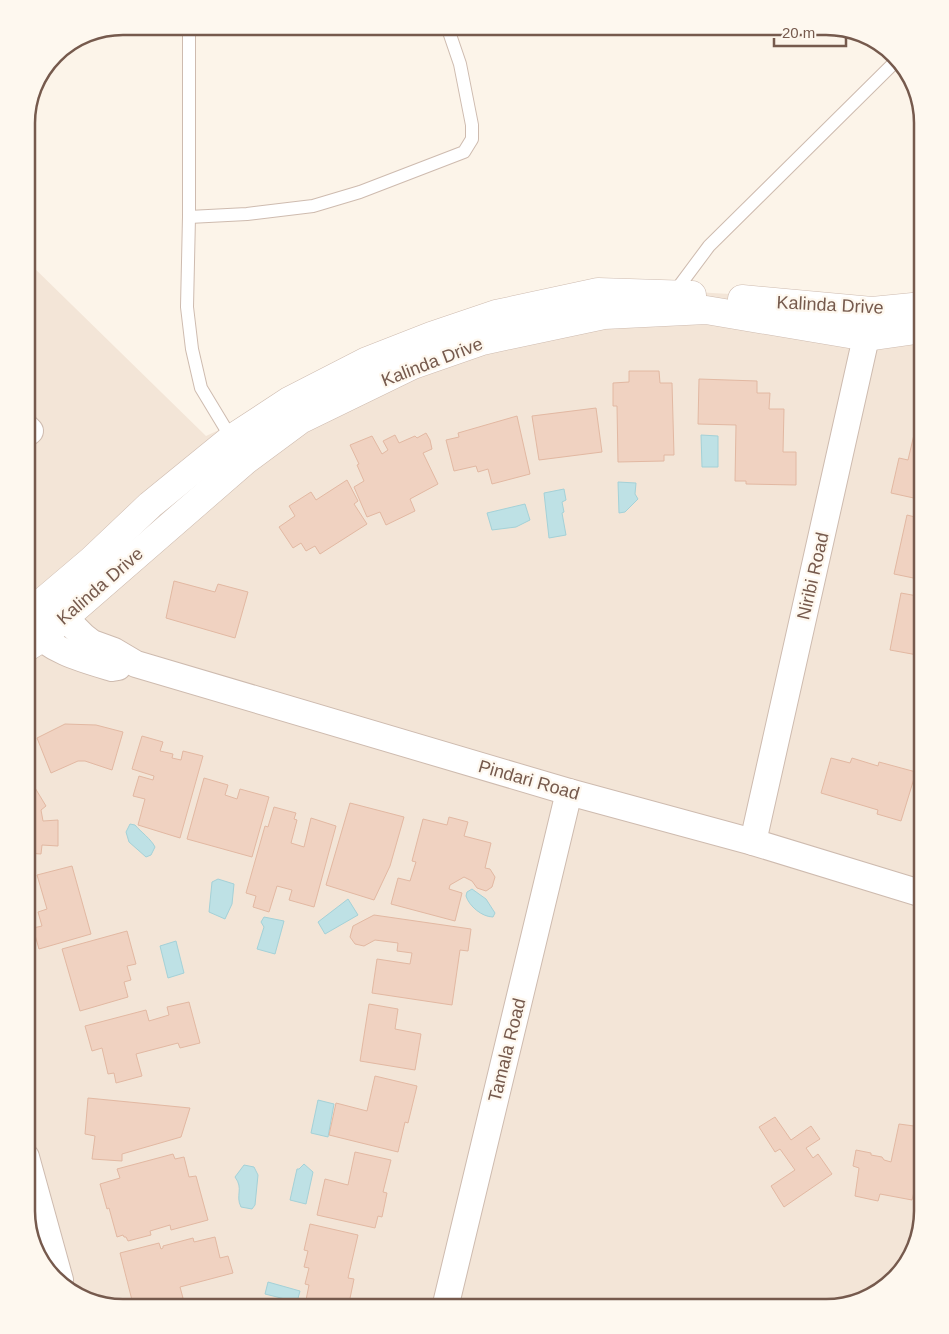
<svg xmlns="http://www.w3.org/2000/svg" width="949" height="1334" font-family="Helvetica,sans-serif">
<rect width="100%" height="100%" fill="#fcf4e9"/>
<path fill="#f3e5d7" d="M26,260L206,436L434,330L644,289L923,305V1211L910,1259L875,1295L826,1308H117L74,1295L39,1260L26,1211Z"/>
<g fill="#bee1e5" stroke="#a4d1d7">
<path d="M701,435L718,436V467H702Z"/>
<path d="M618,482L636,483L635,494L638,499L625,512L619,513Z"/>
<path d="M564,489L566,500L562,502L564,512L562,513L566,535L549,538L544,493Z"/>
<path d="M525,504L530,520L516,527L492,530L487,513Z"/>
<path d="M130,824L135,825C141,832 151,839 155,847L151,855L146,857L129,842L126,832Z"/>
<path d="M218,879L234,884L232,904L225,919L209,912L212,882Z"/>
<path d="M472,889L486,899L495,913L493,917C482,917 469,906 466,896L467,892Z"/>
<path d="M348,899L358,915L325,934L318,922Z"/>
<path d="M264,917L284,921L275,954L257,949L264,927L261,922Z"/>
<path d="M176,941L184,973L168,978L160,946Z"/>
<path d="M318,1100L334,1104L328,1137L311,1133Z"/>
<path d="M304,1164L313,1172L306,1204L290,1200L297,1169H299Z"/>
<path d="M244,1165L254,1167L258,1175L255,1205L252,1209L241,1207C235,1195 244,1189 235,1177Z"/>
<path d="M268,1282L300,1291L297,1302L265,1294Z"/>
</g>
<g fill="#f0d2c1" stroke="#e2b8a2">
<path d="M629,371H659L660,383H672L674,455H664V461L618,462L617,406H613V383L629,382Z"/>
<path d="M699,379L757,381V393H770L769,409H784L783,452H796V485L746,484V481H735L736,425L698,424Z"/>
<path d="M921,405L923,406V500L891,493L899,458L908,460Z"/>
<path d="M596,408L602,452L539,460L532,416Z"/>
<path d="M517,416L530,474L492,484L488,469L478,472L476,466L454,471L446,440L459,437L458,433Z"/>
<path d="M426,433L430,440L432,449L423,453L438,484L410,499L415,511L386,525L380,512L367,517L354,487L364,481L357,465L359,464L350,445L372,436L382,454L388,450L383,441L395,435L399,443L415,436L417,438Z"/>
<path d="M347,480L358,501L354,504L367,524L320,554L315,546L306,551L301,543L293,548L279,527L295,516L289,506L311,492L316,500Z"/>
<path d="M907,515L923,519V580L894,574Z"/>
<path d="M174,581L215,592L218,584L248,592L235,638L166,618Z"/>
<path d="M901,593L923,597V656L890,650Z"/>
<path d="M65,724L96,725L123,732L112,770L85,761H78L51,773L37,738Z"/>
<path d="M142,736L163,742L160,751L173,754L172,758L181,760L183,751L203,756L180,838L138,825L145,799L133,796L139,776L153,780L154,776L132,769Z"/>
<path d="M831,758L850,763L852,758L878,766L879,762L916,772L901,821L877,814L878,810L821,793Z"/>
<path d="M26,773L46,806L41,810L43,821L58,820V846L42,845L41,854L26,853Z"/>
<path d="M204,778L228,785L225,795L237,799L240,789L269,797L252,857L187,839Z"/>
<path d="M350,803L404,817L390,866L374,900L326,885Z"/>
<path d="M274,807L296,813L294,819L297,820L291,843L304,847L311,818L336,826L314,907L289,900L292,890L277,886L269,912L253,907L256,896L246,893L265,826L268,827Z"/>
<path d="M449,817L468,822L464,836L491,843L485,868L490,869L495,877L492,887L486,891L477,888L472,881L464,877L450,885L449,889L462,893L455,921L391,904L398,878L410,881L416,862L412,861L423,819L447,825Z"/>
<path d="M72,866L91,934L39,949L33,928L42,926L38,912L47,909L37,875Z"/>
<path d="M374,915L471,929L468,951L460,950L452,1005L372,993L377,959L410,964L412,953L397,951L398,943L375,940L364,946L355,944L350,937L353,926Z"/>
<path d="M127,931L136,964L127,966L131,980L124,982L128,997L80,1011L62,949Z"/>
<path d="M189,1002L200,1043L180,1048L178,1043L136,1054L142,1076L116,1083L114,1073L108,1074L102,1048L92,1051L85,1026L146,1010L149,1021L169,1015L167,1007Z"/>
<path d="M369,1004L398,1009L395,1029L421,1034L415,1070L360,1061Z"/>
<path d="M375,1076L417,1086L408,1123L405,1122L398,1152L329,1135L336,1103L367,1111Z"/>
<path d="M88,1098L190,1108L181,1137L122,1154V1161L92,1159L95,1136L85,1134Z"/>
<path d="M775,1117L791,1140L811,1126L820,1139L806,1148L813,1158L818,1154L832,1174L784,1207L771,1186L795,1170L780,1149L775,1152L759,1127Z"/>
<path d="M917,1119L923,1121V1180L921,1194L914,1192L912,1200L880,1194L878,1201L855,1196L859,1168L853,1166L856,1150L871,1153V1155L882,1157L884,1160L891,1162L899,1124L914,1126Z"/>
<path d="M355,1152L391,1160L383,1192L387,1193L382,1217L378,1216L375,1228L317,1215L325,1179L348,1185Z"/>
<path d="M173,1154L175,1159L184,1157L189,1177L196,1176L208,1220L171,1230L170,1225L150,1231L151,1235L128,1241L126,1237H124L123,1235L117,1237L109,1208L107,1209L100,1184L120,1178L117,1169Z"/>
<path d="M310,1224L358,1235L348,1278L354,1279L348,1308H314L305,1305L309,1285L305,1284L309,1268L304,1267L308,1251L304,1250Z"/>
<path d="M215,1237L220,1258L228,1256L233,1273L180,1287L183,1298L148,1308H134L120,1253L159,1243L161,1249L163,1248V1246L193,1238L194,1242Z"/>
</g>
<g fill="none" stroke-linecap="round" stroke-linejoin="round">
<g stroke="#cebbaf" stroke-width="14">
<g id="service">
<path d="M189,26V217L187,307L192,349L201,388L233,441"/>
<path d="M189,217L247,214L313,206L360,192L464,152L472,139V125L460,64L447,26"/>
<path d="M674,293L709,246L896,61"/>
</g>
</g>
<g stroke="#cebbaf" stroke-width="28">
<g id="minor">
<path d="M26,434L30,431L26,427"/>
<path d="M50,603L83,636L92,643L114,651L136,664L569,792L753,842L923,894"/>
<path d="M26,625C52,651 78,658 112,668L118,667"/>
<path d="M753,842L871,315"/>
<path d="M26,1157L60,1280"/>
<path d="M445,1308L569,792"/>
</g>
</g>
<g stroke="#cebbaf" stroke-width="29">
<g id="tertiary">
<path d="M742,299L872,311L923,306"/>
<path d="M26,616L92,560L150,505L231,439L289,401L367,361L431,336L496,314L598,292L692,295"/>
<path d="M26,648L40,639L246,460L300,420L413,365L482,341L604,315L706,310L867,337L923,329"/>
</g>
</g>
<use href="#service" stroke="#fff" stroke-width="12"/>
<use href="#minor" stroke="#fff" stroke-width="26"/>
<use href="#tertiary" stroke="#fff" stroke-width="28"/>
</g>
<g text-anchor="middle" stroke-width="4.5" stroke-linejoin="round" paint-order="stroke">
<g font-size="18" fill="#765a4d" stroke="#fef8ef">
<text transform="translate(830 305) rotate(3)" y="6">Kalinda Drive</text>
<text transform="translate(432 362) rotate(-21)" y="6">Kalinda Drive</text>
<text transform="translate(813 576) rotate(-77)" y="6">Niribi Road</text>
<text transform="translate(100 586) rotate(-41)" y="6">Kalinda Drive</text>
<text transform="translate(529 780) rotate(16)" y="6">Pindari Road</text>
<text transform="translate(507 1050) rotate(-76)" y="6">Tamala Road</text>
</g>
</g>
<path d="M0 0H949V1334H0ZM123 35H826A88 88 0 0 1 914 123V1211A88 88 0 0 1 826 1299H123A88 88 0 0 1 35 1211V123A88 88 0 0 1 123 35Z" fill="#fef8ef" fill-rule="evenodd"/>
<path fill="none" stroke="#765a4d" stroke-width="2.5" d="M123 35H826A88 88 0 0 1 914 123V1211A88 88 0 0 1 826 1299H123A88 88 0 0 1 35 1211V123A88 88 0 0 1 123 35Z"/>
<path d="M774 38v8h72v-8" fill="none" stroke="#765a4d" stroke-width="2.5"/>
<text x="782" y="38" font-size="15" fill="#765a4d" stroke="#fef8ef" stroke-width="4" paint-order="stroke">20 m</text>
</svg>
